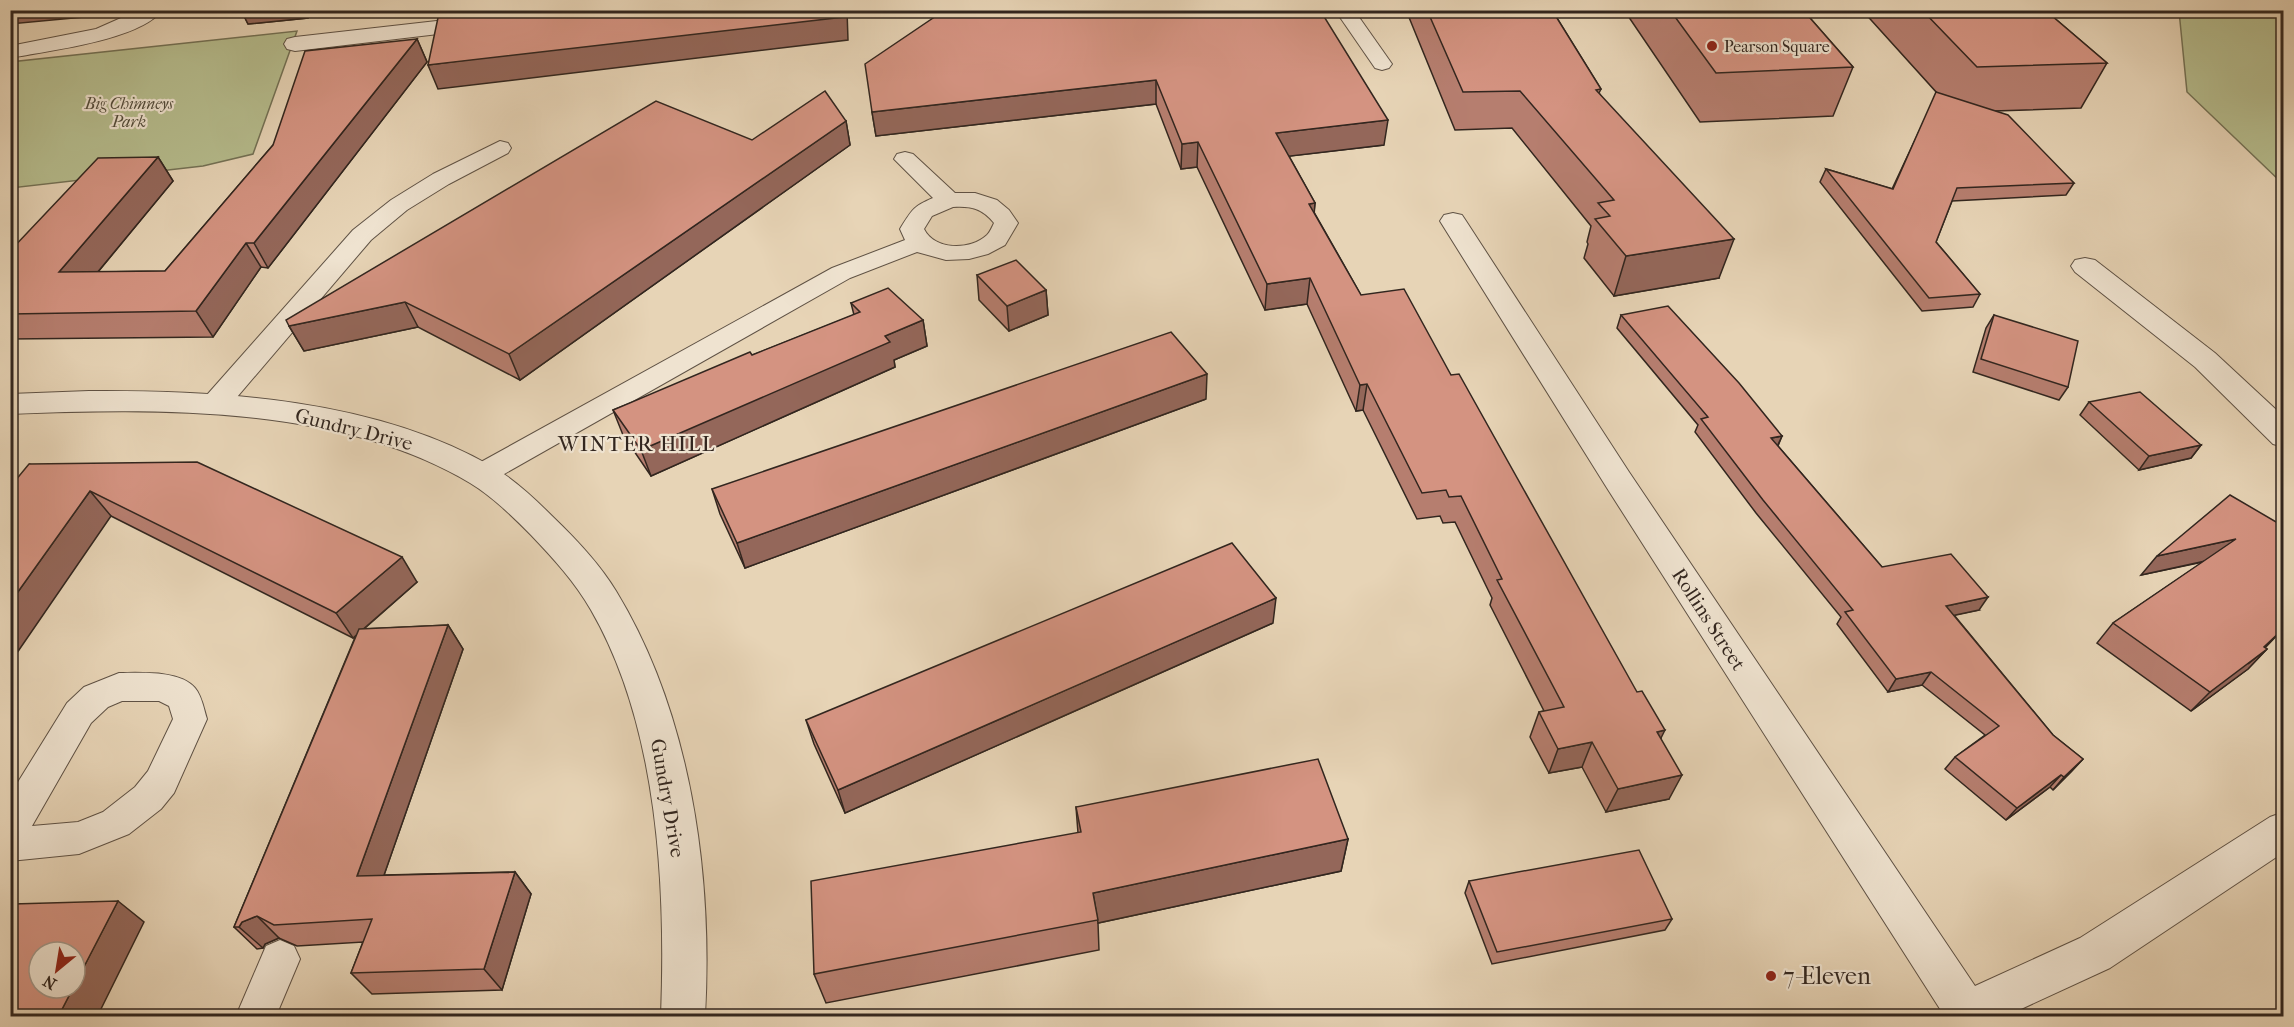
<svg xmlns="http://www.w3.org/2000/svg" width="2294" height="1027" font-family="'IM FELL French Canon',serif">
<rect width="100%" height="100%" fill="#e7d4b6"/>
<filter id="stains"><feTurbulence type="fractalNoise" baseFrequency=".00333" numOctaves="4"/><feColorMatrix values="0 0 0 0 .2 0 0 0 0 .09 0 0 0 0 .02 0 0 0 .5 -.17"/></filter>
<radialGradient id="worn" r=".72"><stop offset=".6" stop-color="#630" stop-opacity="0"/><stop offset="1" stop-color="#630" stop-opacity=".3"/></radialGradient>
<g fill="#b6bd8e" stroke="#747256" stroke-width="1.5">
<path d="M2179,11H2283V184L2187,92Z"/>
<path d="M297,31L253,154L203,166L11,188L10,62Z"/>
</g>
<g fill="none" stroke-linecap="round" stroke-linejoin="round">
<g stroke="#5f5245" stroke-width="2">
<g id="lane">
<path d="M139,10H162C141,40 47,51 10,58V46L96,29Z"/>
<path d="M1335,10H1354L1392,64L1389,68L1382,70L1375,68Z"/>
<path d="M500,141L508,143L511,148L508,153L449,184L407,210L371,240L226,410L216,412L206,410L202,403L206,396L353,230L391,200L433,174Z"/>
<path d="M905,152L913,154L955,193H975L997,200L1009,210L1018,223L1005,245L988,254L969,259L946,260L917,252L850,278L490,482L480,485L470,482L465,475L470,468L832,268L905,240L900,229C912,210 912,207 933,198L894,159L897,154ZM953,207C971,206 982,208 994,223C992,227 990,232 987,235C970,251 934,250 924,229L932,216Z"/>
<path d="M119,673C140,673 180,670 195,688C202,696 204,710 207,719L174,793L161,809L129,834L79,854L10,861V795L67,703L84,687ZM122,701H159L169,706L173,719L148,771L135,787L103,812L78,822L32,826L91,723L108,707Z"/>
<path d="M280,940L294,946L300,959L276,1016H236L266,946Z"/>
</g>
</g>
<g stroke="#5f5245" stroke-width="2">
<g id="street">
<path d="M481,16L489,18L492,23L489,28L295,51L287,49L284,44L287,39L295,37Z"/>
<path d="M1453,213L1462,215L1466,221L1629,472L1975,986L2080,938L2270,817L2284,812V852L2110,968L2006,1016H1937L1940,1009L1607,488L1440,221L1444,215Z"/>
<path d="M2085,258L2095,260L2215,353L2284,417V447L2273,444L2195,367L2075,272L2071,266L2075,260Z"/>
<path d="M89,391C221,390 376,399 493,467C515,480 534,498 552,516C576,539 599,563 616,591C691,714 713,874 705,1016H661C666,885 658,726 591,610C575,582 553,558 531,535C512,516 493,497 470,483C340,405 157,408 10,414V394Z"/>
</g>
</g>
<use href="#lane" fill="#efe3d0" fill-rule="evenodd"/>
<use href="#street" fill="#efe3d0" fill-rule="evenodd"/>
</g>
<g fill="#b67e6f" stroke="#32261f" stroke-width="1.5">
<path d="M232,10H311L308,18L248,24L244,16L236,17Z"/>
<path d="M945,10L1384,145L1289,156L1315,203L1314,212L1361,295L1451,375L1661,738L1669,799L1606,812L1582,767L1549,773L1530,737L1539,712L1544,711L1490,605L1492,598L1455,522L1443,523L1440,516L1417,519L1363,410L1356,411L1307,304L1265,310L1197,167L1181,169L1156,104L876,136L872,112Z"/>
<path d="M1406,10H1552L1601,89L1599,93L1719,278L1614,296L1584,258L1588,244L1587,242L1591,226L1512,128L1455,130Z"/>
<path d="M1624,10H1803L1853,67L1833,116L1700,122Z"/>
<path d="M1862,10H2045L2107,63L2081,108L1995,111L2074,183L2066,195L1952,201L1936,242L1980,294L1973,307L1922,311L1820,182L1826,169L1892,189L1937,93Z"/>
<path d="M417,39L427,62L268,268L261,267L213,337L10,339V251L158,157L173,181L98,272L165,271L273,145Z"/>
<path d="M846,121L850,145L520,380L418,327L304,351L289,326L752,140Z"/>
<path d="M977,275L1046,290L1048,315L1009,331L979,300Z"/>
<path d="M851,303L923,320L927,346L894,360L895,367L651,476L623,435L613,410L854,315Z"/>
<path d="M1621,315L1782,436L1778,446L1882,567L1979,610L1954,615L2053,735L2083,759L2053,790L2050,787L2006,820L1945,769L1955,757L1985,735L1922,685L1888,692L1837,624L1841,617L1756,513L1695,432L1698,425L1617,328Z"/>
<path d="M1994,315L2068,387L2059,400L1973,372L1986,328Z"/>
<path d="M1206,399L745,568L720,514L712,489Z"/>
<path d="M2089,402L2201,445L2191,458L2139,470L2080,415Z"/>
<path d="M29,464L417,582L364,629L448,625L463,649L384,875L515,872L531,894L502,990L372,994L351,973L363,942L297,946L279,938L265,944L263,948L257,949L234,927L356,635L353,638L111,516Z"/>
<path d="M2283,526V629L2265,648L2267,649L2248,669L2191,711L2097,643L2113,623L2203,562L2141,575Z"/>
<path d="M1273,623L845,813L814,744L806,720Z"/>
<path d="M1076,807L1348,839L1341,871L1098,923L1099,950L826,1003L814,974L1078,833Z"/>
<path d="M1469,881L1672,919L1665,930L1492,964L1465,893Z"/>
</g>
<g fill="#94675a" stroke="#32261f" stroke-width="1.5">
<path d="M10,10H133L127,13L10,24Z"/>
<path d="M241,10H311L308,18L248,24Z"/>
<path d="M847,10L848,40L438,89L428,65Z"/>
<path d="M417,39L427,62L268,268L254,243Z"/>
<path d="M1156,80V104L876,136L872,112Z"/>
<path d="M1388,120L1384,145L1274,158L1276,133Z"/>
<path d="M846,121L850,145L520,380L509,354Z"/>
<path d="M1198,142L1197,167L1181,169L1182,144Z"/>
<path d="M158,157L173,181L77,297L59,272Z"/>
<path d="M1315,203L1313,228L1309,204Z"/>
<path d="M1734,239L1719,278L1614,296L1626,256Z"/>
<path d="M246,243L261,267L213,337L196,311Z"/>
<path d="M1310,278L1307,304L1265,310L1267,284Z"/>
<path d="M1046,290L1048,315L1009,331L1007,306Z"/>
<path d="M405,302L418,327L304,351L289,326Z"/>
<path d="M923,320L927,346L894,360L895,367L651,476L641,450L885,336Z"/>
<path d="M1207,374L1206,399L745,568L737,543Z"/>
<path d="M1367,384L1363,410L1356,411L1360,385Z"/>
<path d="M1782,436L1776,449L1771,438Z"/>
<path d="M2201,445L2191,458L2139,470L2149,456Z"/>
<path d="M90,491L111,516L10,663V603Z"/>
<path d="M2236,539L2219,558L2141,575L2157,556Z"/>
<path d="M402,557L417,582L353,638L336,613Z"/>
<path d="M1988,597L1979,610L1937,619L1946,606Z"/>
<path d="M1276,598L1273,623L845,813L838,790Z"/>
<path d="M448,625L463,649L376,898L357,876Z"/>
<path d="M2283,629L2248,664L2267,649L2248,669L2191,711L2210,692Z"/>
<path d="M1931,672L1922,685L1888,692L1896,679Z"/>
<path d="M1665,730L1653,754L1657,732Z"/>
<path d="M1592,742L1582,767L1549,773L1558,749Z"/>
<path d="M2083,759L2072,771L2053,790L2064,777Z"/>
<path d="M1682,775L1669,799L1606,812L1618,789Z"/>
<path d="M2061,775L2050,787L2006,820L2017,808Z"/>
<path d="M1348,839L1341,871L1098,923L1093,893Z"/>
<path d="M515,872L531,894L502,990L484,969Z"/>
<path d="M118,901L144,922L97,1017H58L73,988H75V984Z"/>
<path d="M257,916L279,938L265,944L263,948L239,927L242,922Z"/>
</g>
<g fill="#d49381" stroke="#32261f" stroke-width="1.5">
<path d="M459,10H844V17L428,65L439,13Z"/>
<path d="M945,10H1320L1388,120L1276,133L1315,203L1309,204L1361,295L1404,289L1451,375L1459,374L1637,692L1642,691L1665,730L1657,732L1682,775L1618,789L1592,742L1558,749L1539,712L1564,707L1497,580L1502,579L1461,496L1449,497L1446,490L1422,493L1367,384L1360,385L1310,278L1267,284L1198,142L1182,144L1156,80L872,112L865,64Z"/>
<path d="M1427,10H1552L1601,89L1596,90L1734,239L1626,256L1595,219L1610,216L1598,203L1614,200L1520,91L1463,92Z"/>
<path d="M1670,10H1803L1853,67L1716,73Z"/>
<path d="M1922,10H2045L2107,63L1977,67Z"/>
<path d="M417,39L254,243H246L196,311L10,314V251L98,158L158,157L59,272L165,271L273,145L305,51Z"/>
<path d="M825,91L846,121L509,354L405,302L289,326L286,320L656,101L752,140Z"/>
<path d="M1936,92L2008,115L2074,183L1957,188L1936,242L1980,294L1929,298L1826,169L1893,189Z"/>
<path d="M1016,260L1046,290L1007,306L977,275Z"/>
<path d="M888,288L923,320L885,336L890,342L641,450L613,410L750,352L752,355L860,312L851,303Z"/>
<path d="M1668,306L1739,383L1782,436L1771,438L1882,567L1951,554L1988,597L1946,606L2053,735L2083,759L2064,777L2061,775L2017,808L1955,757L1999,726L1931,672L1896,679L1845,612L1853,610L1763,500L1701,419L1708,417L1621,315Z"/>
<path d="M1994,315L2078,341L2068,387L1981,359Z"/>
<path d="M1171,332L1207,374L737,543L712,489Z"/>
<path d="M2140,392L2201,445L2149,456L2089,402Z"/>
<path d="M197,462L402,557L336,613L90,491L10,603V487L29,464Z"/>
<path d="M2230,495L2283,526V629L2264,647L2267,649L2210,692L2113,623L2236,539L2157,556Z"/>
<path d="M1232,543L1276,598L838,790L806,720Z"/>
<path d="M448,625L357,876L515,872L484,969L351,973L372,919L274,925L257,916L242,922L239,927H234L359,629Z"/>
<path d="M1318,759L1348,839L1093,893L1098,920L814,974L811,881L1081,832L1076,807Z"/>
<path d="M1639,850L1672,919L1497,952L1469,881Z"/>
<path d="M118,901L75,984V952H39V988H73L58,1017H10V907L13,904Z"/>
</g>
<g fill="#8f2418" stroke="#efe3d0" stroke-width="2">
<circle cx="1712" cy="46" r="6"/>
<circle cx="1771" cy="976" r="6"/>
</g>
<g text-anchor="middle" stroke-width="4.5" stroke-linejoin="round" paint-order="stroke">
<g font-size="16" fill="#32261f" stroke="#efe3d0" text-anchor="start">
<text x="1724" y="52">Pearson Square</text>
</g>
<g font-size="16" font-style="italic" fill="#534c3b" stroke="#efe3d0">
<text x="129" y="109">Big Chimneys<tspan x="129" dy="18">Park</tspan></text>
</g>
<g font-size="20" fill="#32261f" stroke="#efe3d0">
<text transform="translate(354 429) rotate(14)" y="7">Gundry Drive</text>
<text transform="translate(1709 619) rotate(57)" y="7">Rollins Street</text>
<text transform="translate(668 798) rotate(80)" y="7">Gundry Drive</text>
</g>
<g font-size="21" letter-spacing="1.5" fill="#32261f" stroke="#efe3d0">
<text x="637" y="451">WINTER HILL</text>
</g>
<g font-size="24" fill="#32261f" stroke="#efe3d0" text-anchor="start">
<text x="1783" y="984">7-Eleven</text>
</g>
</g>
<rect width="2294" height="1027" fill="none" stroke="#e7d4b6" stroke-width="36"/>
<rect x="12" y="12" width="2270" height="1003" fill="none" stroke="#32261f" stroke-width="3"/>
<rect x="18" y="18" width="2258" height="991" fill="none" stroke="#32261f" stroke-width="1.5"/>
<g transform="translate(57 970) rotate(210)"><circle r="28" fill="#efe3d0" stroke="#a39789" stroke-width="1.5"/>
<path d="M0-4.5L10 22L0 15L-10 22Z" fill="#8f2418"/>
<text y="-9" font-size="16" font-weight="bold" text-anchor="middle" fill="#32261f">N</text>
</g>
<rect width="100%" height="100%" filter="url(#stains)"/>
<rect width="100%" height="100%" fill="url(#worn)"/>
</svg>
